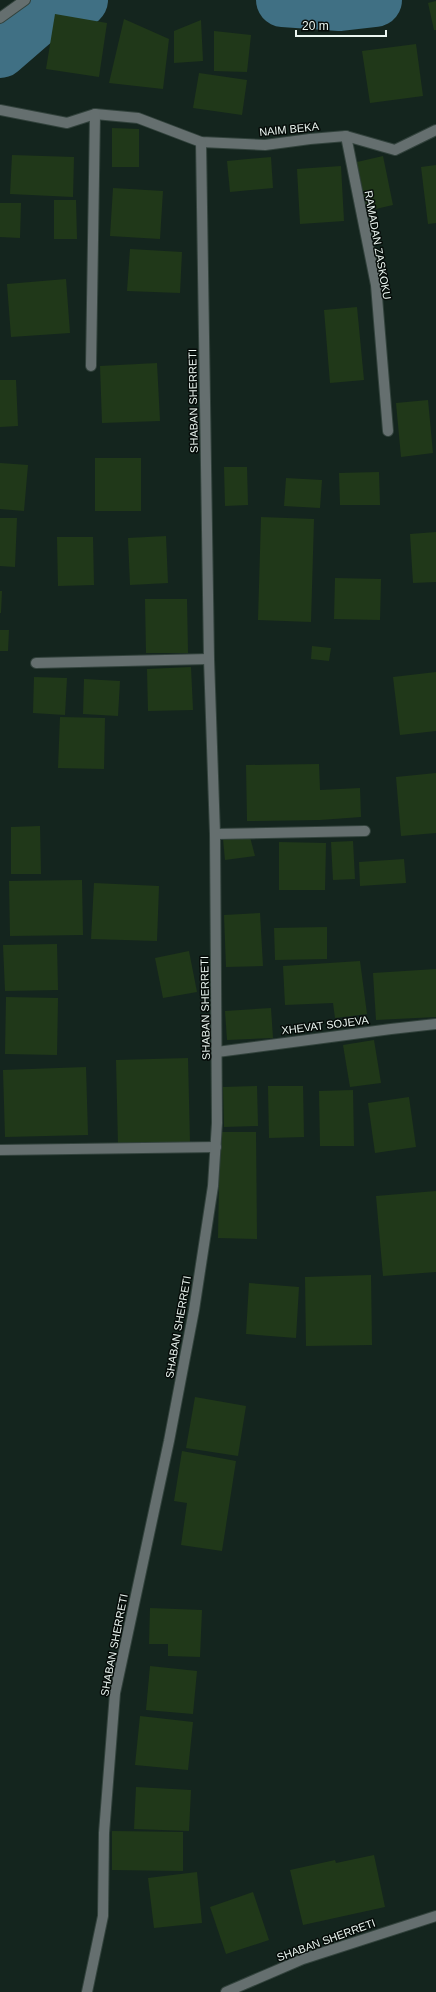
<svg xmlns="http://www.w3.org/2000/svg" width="436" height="1992" font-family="Helvetica,sans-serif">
<rect width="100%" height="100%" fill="#14251e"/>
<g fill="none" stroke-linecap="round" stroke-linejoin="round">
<g stroke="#407084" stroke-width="54">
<path d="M283,0L340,4L375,0"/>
<path d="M0,51L45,12L81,0"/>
</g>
</g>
<g fill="#203819">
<path d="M436,1V30H434L428,3Z"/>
<path d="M55,14L107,23L99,77L46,69Z"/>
<path d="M124,19L169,39L163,89L109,83Z"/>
<path d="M201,20L203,61L174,63V31Z"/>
<path d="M214,31L251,35L247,72L214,71Z"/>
<path d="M416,44L423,96L370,103L362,51Z"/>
<path d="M199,73L247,80L242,115L193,108Z"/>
<path d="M112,128L139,129V167H112Z"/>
<path d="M12,155L74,157L73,197L10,194Z"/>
<path d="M383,156L393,205L367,211L357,162Z"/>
<path d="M271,157L273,188L230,192L227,161Z"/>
<path d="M436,165V223L428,224L421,167Z"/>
<path d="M341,166L344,221L300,224L297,169Z"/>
<path d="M113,188L163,191L160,239L110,236Z"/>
<path d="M54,200H76L77,239H54Z"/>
<path d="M0,203H21L20,238L0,237Z"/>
<path d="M130,249L182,252L180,293L127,291Z"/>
<path d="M66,279L70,333L11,337L7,284Z"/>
<path d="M357,307L364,380L330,383L324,310Z"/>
<path d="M157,363L160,421L102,423L100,366Z"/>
<path d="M0,380H16L18,426L0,427Z"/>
<path d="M428,400L433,453L401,457L396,403Z"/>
<rect x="95" y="458" width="46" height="53"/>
<path d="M0,463L28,465L24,511L0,509Z"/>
<path d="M224,467H247L248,505L225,506Z"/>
<path d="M379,472L380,505H340L339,473Z"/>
<path d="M286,478L322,480L320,508L284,506Z"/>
<path d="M261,517L314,519L311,622L258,620Z"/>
<path d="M0,518H17L15,567L0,566Z"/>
<path d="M436,532V582L413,583L410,534Z"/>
<path d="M166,536L168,583L130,585L128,538Z"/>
<path d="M57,537H93L94,585L58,586Z"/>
<path d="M335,578L381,579L380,620L334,619Z"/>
<path d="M0,591H2L1,613H0Z"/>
<path d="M145,599H187L188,653H146Z"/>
<path d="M0,630H9L8,651H0Z"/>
<path d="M312,646L331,648L329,661L311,659Z"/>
<path d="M191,667L193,710L148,711L147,669Z"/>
<path d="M436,672V731L400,735L393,677Z"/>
<path d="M34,677L67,678L65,715L33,713Z"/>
<path d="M84,679L120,681L118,716L83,714Z"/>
<path d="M60,717L105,718L104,769L58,768Z"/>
<path d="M319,764L320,790L360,788L361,817L320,820L247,821L246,765Z"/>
<path d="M436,773V833L401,836L396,777Z"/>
<path d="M40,826L41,874H11V827Z"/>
<path d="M250,837L255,856L225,860L223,839Z"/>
<path d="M353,841L355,879L333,880L331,842Z"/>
<path d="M279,842L326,843L325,890H279Z"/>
<path d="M404,859L406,883L360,886L359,862Z"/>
<path d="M82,880L83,935L10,936L9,881Z"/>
<path d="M94,883L159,886L157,941L91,939Z"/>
<path d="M260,913L263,966L226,967L224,915Z"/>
<path d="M327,927V959L275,960L274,928Z"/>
<path d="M57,944L58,990L5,991L3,945Z"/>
<path d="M189,951L197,992L163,998L155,958Z"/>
<path d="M360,961L367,1014L335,1018L333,1003L285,1005L283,966Z"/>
<path d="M436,969V1017L376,1020L373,973Z"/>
<path d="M6,997L58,998L57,1055L5,1054Z"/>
<path d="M271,1008L273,1038L227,1040L225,1011Z"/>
<path d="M374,1040L381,1083L350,1087L343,1045Z"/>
<path d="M188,1058L190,1143L118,1145L116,1060Z"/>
<path d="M86,1067L88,1135L5,1137L3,1070Z"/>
<path d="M257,1086L258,1126L224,1127L223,1087Z"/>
<path d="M268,1086H303L304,1137L269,1138Z"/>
<path d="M353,1090L354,1146H320L319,1091Z"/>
<path d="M409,1097L416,1147L375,1153L368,1103Z"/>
<path d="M220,1132H256L257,1239L218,1238Z"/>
<path d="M436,1191V1272L383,1276L376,1196Z"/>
<path d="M371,1275L372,1345L306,1346L305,1277Z"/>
<path d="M249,1283L299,1287L296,1338L246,1334Z"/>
<path d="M195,1397L246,1406L238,1456L186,1448Z"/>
<path d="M182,1451L236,1461L222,1551L181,1545L187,1503L174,1501Z"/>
<path d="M150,1608L202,1610L200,1657L168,1656V1644H149Z"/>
<path d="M150,1666L197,1671L193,1714L146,1710Z"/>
<path d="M140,1716L193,1722L188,1770L135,1765Z"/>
<path d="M136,1787L191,1790L189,1831L134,1829Z"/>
<path d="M112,1831L183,1832V1871L112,1870Z"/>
<path d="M374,1855L385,1907L303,1925L290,1870L335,1860L336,1863Z"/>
<path d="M197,1872L202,1923L154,1928L148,1878Z"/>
<path d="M253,1892L269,1940L226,1954L210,1907Z"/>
</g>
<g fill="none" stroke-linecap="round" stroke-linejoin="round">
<g stroke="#32423c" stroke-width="12">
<g id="minor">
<path d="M0,18L25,0"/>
<path d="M0,110L67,123L95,114L138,118L201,142L265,145L310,139L346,136L395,150L436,130"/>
<path d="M346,136L376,285L388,431"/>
<path d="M91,366L95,114"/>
<path d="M36,663L209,659"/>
<path d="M215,834L365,831"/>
<path d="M217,1052L391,1029L436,1024"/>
<path d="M0,1150L216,1147"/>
<path d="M87,1992L103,1916L104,1833L115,1693L169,1441L194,1310L213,1186L217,1123L215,834L209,659L201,142"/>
<path d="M226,1992L303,1959L436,1916"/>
</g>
</g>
<use href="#minor" stroke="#656f6f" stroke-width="10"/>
</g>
<g text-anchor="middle" stroke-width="3" stroke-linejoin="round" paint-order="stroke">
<g font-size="11" fill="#ebf6f1" stroke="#060c09">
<text transform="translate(289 129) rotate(-6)" y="4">NAIM BEKA</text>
<text transform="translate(378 245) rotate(80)" y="4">RAMADAN ZASKOKU</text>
<text transform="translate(193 401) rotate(-91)" y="4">SHABAN SHERRETI</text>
<text transform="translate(205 1008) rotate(-91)" y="4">SHABAN SHERRETI</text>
<text transform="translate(325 1025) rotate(-7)" y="4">XHEVAT SOJEVA</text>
<text transform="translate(178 1327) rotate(-80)" y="4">SHABAN SHERRETI</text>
<text transform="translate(114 1645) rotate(-79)" y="4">SHABAN SHERRETI</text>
<text transform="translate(326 1940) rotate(-20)" y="4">SHABAN SHERRETI</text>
</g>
</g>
<path d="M296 30v6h90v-6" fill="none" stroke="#ebf6f1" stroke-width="2"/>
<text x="302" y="30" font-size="12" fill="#ebf6f1" stroke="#060c09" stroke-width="3" paint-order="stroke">20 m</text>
</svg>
